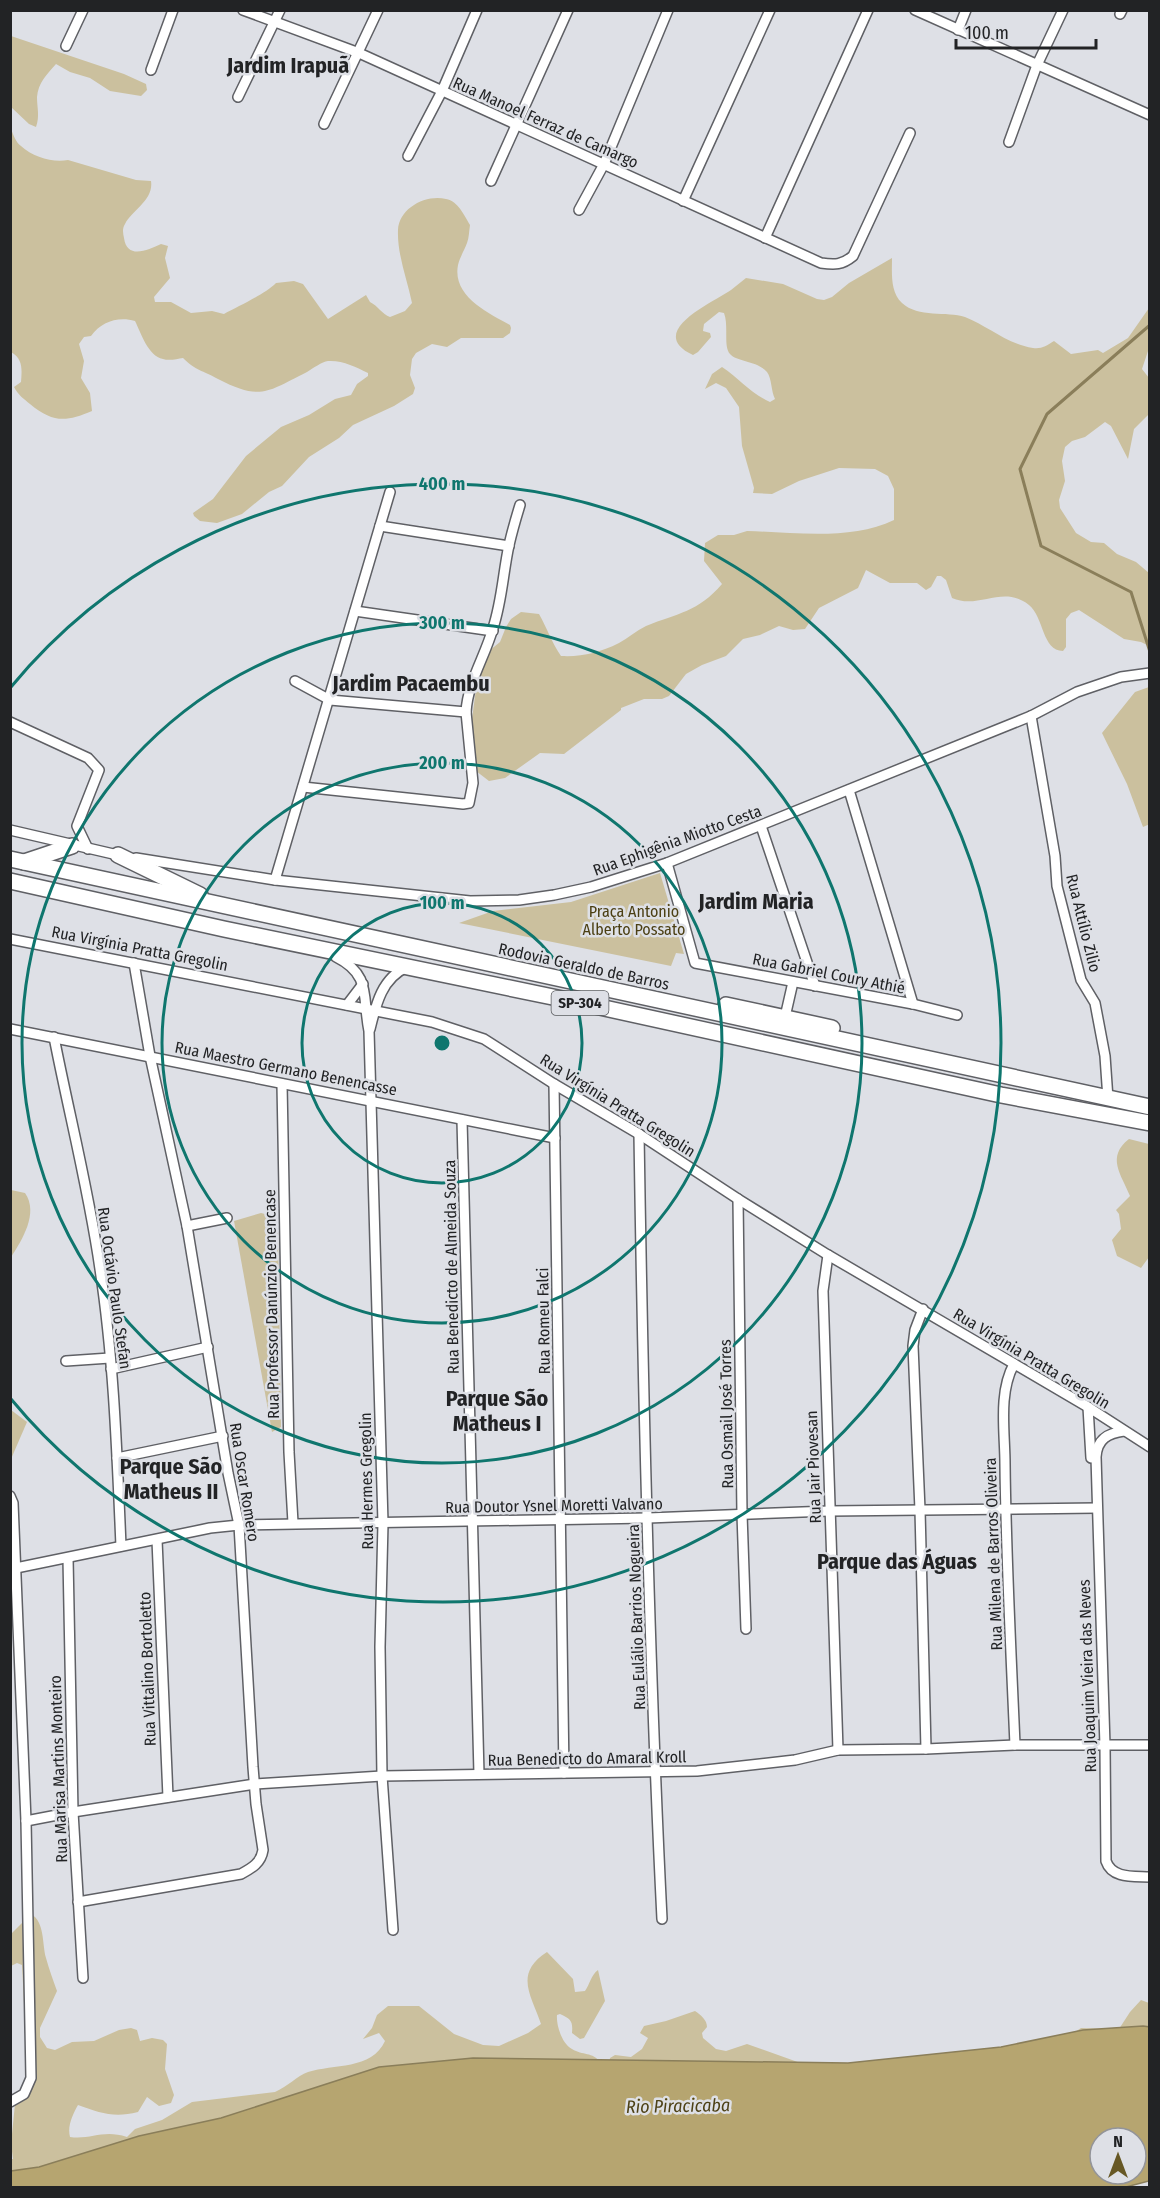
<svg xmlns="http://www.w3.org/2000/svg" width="1160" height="2198" font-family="'Fira Sans Condensed',sans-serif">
<rect width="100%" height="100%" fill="#dee0e6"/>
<g fill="#cbc09e">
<path d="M11,36L124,74L146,84L147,90L141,96L110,91L90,78L70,72L56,64C47,74 38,83 37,97C37,108 40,116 36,127L29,124L11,107Z"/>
<path d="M11,129C13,134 16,143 21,146C33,157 53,163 68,160L136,180L151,181C154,200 132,210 125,224C122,229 123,233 124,238C127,260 148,250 161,244L168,246L165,258L170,278L154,297L155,302H171L191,313L212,311L224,314C239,306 265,294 276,283L294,281L303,284L328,319L366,295L370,302C378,306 382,314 390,317L405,311L412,303C407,279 397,254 398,230C399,208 426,194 446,199C458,201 464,215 470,225C469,231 469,238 467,243C464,251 460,257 458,265C452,296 488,313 510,325L511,328L510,333L503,338H461L447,347L432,344L416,353L412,359L410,375L415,388L413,394L394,406L353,425L339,438L309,457L282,486L269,492L242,514L217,523L200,521L194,516L193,513L213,499L246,456L281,427L309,415L335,399L351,395L357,384L368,376V373C356,367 342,360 328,361C322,362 313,368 307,372C267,392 261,401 218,379C202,370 196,371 183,358C177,359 169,361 163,359C148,356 141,333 135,321C118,316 101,322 91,336L84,337L79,344L84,361L81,378L90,393L92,411C66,422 53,423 30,404C24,399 18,395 14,387L21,382C22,369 23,359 11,352Z"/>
<path d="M892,258C892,273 890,292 902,303C918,318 947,311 965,317C988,326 1007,344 1033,348C1042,349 1046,346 1054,341L1071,354L1098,350L1103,353L1128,338L1149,308V348L1142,369L1149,378V414L1134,429L1128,459L1111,426L1105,422L1085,437L1072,441L1065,447L1062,461L1065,481L1059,500L1060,508L1076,533L1091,542L1104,543L1117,554L1136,562L1149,573V646L1141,642L1124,639L1079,610L1071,613L1066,619V647L1063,651C1042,651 1044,617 1029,605C1003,584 979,610 952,598L946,580L941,576H937L931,587L926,590L917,583H890L866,570L858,588L819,608L805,629L793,630L779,626L760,635L743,639L726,656L702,665L686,674L669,696L662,699H644L621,708V710L564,754L540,753L505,778L489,781L476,771L471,741L472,719L476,689L483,680L479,670L489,651L500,642L506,627L511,619L521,612L539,614C547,628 552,643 561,656C582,657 599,653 619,643C628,638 636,631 646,626C678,613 698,612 722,584L704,561L705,543L718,535H734L747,531C793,532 851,541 894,520V489L888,476L875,469L839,468L799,481L772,494L753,493L754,488L742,446L739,407L726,388L716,383L705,389L712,374L722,367C740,379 750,393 770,402L775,399C771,391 772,379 767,372C758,361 737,362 730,354C723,346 729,326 724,313L719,312L704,324L703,331L710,333L711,337L698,352L693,355C644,332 714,302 731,290C736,286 741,282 746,278L783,284L817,299L824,300L832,297L849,283Z"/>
<path d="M1149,687L1150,824L1143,827L1127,784L1102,733L1135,692Z"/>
<path d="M660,873L684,954L676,953L671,966L459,923L493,911L571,902Z"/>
<path d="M1129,1139L1149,1144L1150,1181L1148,1182L1149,1257L1141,1268L1117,1256L1112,1240L1121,1229L1119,1214L1116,1210L1130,1196C1121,1174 1106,1157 1129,1139Z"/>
<path d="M11,1190L25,1193C39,1213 22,1240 11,1257Z"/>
<path d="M261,1213L269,1215L278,1230L281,1427L272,1432L234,1221Z"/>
<path d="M11,1410L27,1422L11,1459Z"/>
<path d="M31,1914C45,1922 42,1944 46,1958C49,1969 53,1980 57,1991L40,2028V2037L47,2048L55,2050L72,2042L94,2041L119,2030L131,2028L137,2030L140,2041L152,2038L163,2040L167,2044L165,2069L174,2095L171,2103L159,2106L147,2097L138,2112C114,2118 100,2113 78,2105C73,2114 67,2126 70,2137C91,2140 103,2129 127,2137L135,2129L162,2120L192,2102L275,2092C287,2087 297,2076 308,2072C333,2064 372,2070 385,2041L379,2033L363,2039L372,2028L377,2015L388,2006H419L454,2034L483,2045L499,2046L528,2033L541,2024C532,1996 513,1974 547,1952L573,1979L575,1992L585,1991C590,1984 591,1975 598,1970L605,2001L584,2038L580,2039L572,2033C573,2021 571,2019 560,2014L557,2015C556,2025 562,2044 572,2049C583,2056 592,2051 601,2063L11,2187L10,2159H13L11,2144L15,2104L21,2095L28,2068L30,2049L25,2022L22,1965L17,1963L11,1966V1934Z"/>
<path d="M1141,2000L1149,2003V2053L1075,2032L1081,2028L1119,2029L1130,2012Z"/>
<path d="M695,2011C701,2015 707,2020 707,2027L702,2033L703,2038L716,2049L726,2051L747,2044L806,2065L608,2068L610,2058L615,2055L631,2057L642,2049L648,2038L640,2033L644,2026L666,2021Z"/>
</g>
<path fill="#b6a570" stroke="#8a7e5a" stroke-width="1.5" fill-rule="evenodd" d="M1143,2026L1150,2027L1149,2181L1126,2187H11V2171L39,2167L139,2136L221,2118L379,2067L473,2058L848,2063L1001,2047L1083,2030ZM1100,2138H1136V2174H1100Z"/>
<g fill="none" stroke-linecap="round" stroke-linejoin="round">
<path stroke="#8a7e5a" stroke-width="3" d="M1150,325L1047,414L1020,469L1041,546L1131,592L1150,652"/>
<g stroke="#5f6065" stroke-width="12">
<g id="minor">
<path d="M243,10L359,53L821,263C835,265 842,265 853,256L910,133"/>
<path d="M915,10L1150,115"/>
<path d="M1120,14L1122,10"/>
<path d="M958,30L966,10"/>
<path d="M66,46L83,10"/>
<path d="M151,70L173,10"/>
<path d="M238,97L280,10"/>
<path d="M324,124L378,10"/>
<path d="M1009,142L1037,65L1063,10"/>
<path d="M408,156L442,91L477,10"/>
<path d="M491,181L568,10"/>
<path d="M683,201L770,10"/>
<path d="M579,210L604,164L668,10"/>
<path d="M765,238L868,10"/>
<path d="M380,526L509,546"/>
<path d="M355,611L493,631"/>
<path d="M295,681L330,700L466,712"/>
<path d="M1031,716L1055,856L1057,886L1081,980L1095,1003L1105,1056L1108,1099"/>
<path d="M10,722L88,758L99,770L77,826L88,849"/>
<path d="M303,787L463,804L469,803L473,783L466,712C468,681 485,657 493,628C502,601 503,573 509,545C512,532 516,518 520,505"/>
<path d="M849,790L913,1004"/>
<path d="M761,826L815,986"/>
<path d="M10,830L122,856"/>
<path d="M136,858L275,880L470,901L519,900L554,895L591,887L667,863L1031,716L1077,692L1121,677L1150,673"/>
<path d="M667,863L695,963L913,1004L957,1015"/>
<path d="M275,880L390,492"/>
<path d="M10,939L432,1022L484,1039L554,1084L639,1134L738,1199L828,1255L1088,1407L1150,1447"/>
<path d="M336,957C372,975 362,997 369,1031L383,1523L380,1647L382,1776L393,1930"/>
<path d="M347,1005L363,984"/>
<path d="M785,1017L793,982"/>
<path d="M10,1029L555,1138"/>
<path d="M370,1029C376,1004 382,978 407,967"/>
<path d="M54,1037C69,1114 89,1191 100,1269C114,1361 117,1454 121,1546"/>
<path d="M282,1084L289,1452L293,1523"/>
<path d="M554,1084L564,1773"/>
<path d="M462,1120L479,1774"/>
<path d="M639,1134C643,1396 649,1658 662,1919"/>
<path d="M738,1199L742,1514L746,1629"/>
<path d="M187,1226L227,1218"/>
<path d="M828,1255L823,1291L838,1750"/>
<path d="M923,1309L915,1330L913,1346L920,1510L926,1749"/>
<path d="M66,1361L110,1358"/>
<path d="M1014,1364C998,1393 1005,1432 1005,1464C1006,1558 1011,1651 1015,1745"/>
<path d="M111,1369L208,1347"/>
<path d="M1088,1407L1091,1458"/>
<path d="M1124,1431C1108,1433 1097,1439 1096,1457L1105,1746L1106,1861C1112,1879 1134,1876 1150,1877"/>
<path d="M117,1458L223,1436"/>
<path d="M10,1496L13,1503L26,1821L31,2078L24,2094L10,2102"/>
<path d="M157,1540L168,1797"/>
<path d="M68,1558L73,1812L83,1978"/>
<path d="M16,1568L210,1528L239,1525L648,1518L829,1511L1097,1508"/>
<path d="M26,1821L73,1812L255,1784L382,1776L697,1771L795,1760L838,1750L926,1749L1015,1745H1150"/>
<path d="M78,1902L241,1874C252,1868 261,1863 263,1850L256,1804L253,1767L239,1525L228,1473L187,1226L150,1056L134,963"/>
</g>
</g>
<g stroke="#5f6065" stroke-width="18">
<g id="trunk">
<path d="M118,855L200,895"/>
<path d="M10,859L1150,1107"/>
<path d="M24,862L72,846"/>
<path d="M10,881L224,929L577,1002L1001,1095L1150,1123"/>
<path d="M726,1005L832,1028"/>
</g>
</g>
<use href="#minor" stroke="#fff" stroke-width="9"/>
<use href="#trunk" stroke="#fff" stroke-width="15"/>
</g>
<g fill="none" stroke="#0f766e" stroke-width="3">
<circle cx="442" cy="1043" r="140"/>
<circle cx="442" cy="1043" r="280"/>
<circle cx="442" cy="1043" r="420"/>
<path d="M11 687A559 559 0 1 1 11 1399"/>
</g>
<g text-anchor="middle" stroke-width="5" stroke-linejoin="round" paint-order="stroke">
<rect fill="#dee0e6" stroke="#5a5c5f" stroke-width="1.5" x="551.5" y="991" width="57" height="24" rx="4.5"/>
<g font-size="15" font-weight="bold" fill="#222325">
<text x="580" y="1008">SP-304</text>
</g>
<g font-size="16" fill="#222325" stroke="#dee0e6">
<text transform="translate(546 122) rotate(24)" y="6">Rua Manoel Ferraz de Camargo</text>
<text transform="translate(677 840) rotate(-20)" y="6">Rua Ephigênia Miotto Cesta</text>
<text transform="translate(1084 923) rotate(76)" y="6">Rua Attílio Zilio</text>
<text transform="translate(140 948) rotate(11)" y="6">Rua Virgínia Pratta Gregolin</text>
<text transform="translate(584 966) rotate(12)" y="6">Rodovia Geraldo de Barros</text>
<text transform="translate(829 973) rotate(11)" y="6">Rua Gabriel Coury Athié</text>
<text transform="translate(286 1068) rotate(11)" y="6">Rua Maestro Germano Benencasse</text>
<text transform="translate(618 1105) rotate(32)" y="6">Rua Virgínia Pratta Gregolin</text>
<text transform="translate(451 1267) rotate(-91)" y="6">Rua Benedicto de Almeida Souza</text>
<text transform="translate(115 1288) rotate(82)" y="6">Rua Octávio Paulo Stefan</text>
<text transform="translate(271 1304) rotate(-91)" y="6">Rua Professor Danúnzio Benencase</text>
<text transform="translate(543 1321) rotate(-91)" y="6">Rua Romeu Falci</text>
<text transform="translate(1032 1358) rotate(31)" y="6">Rua Virgínia Pratta Gregolin</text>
<text transform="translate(726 1414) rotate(-91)" y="6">Rua Osmail José Torres</text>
<text transform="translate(813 1467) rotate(-92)" y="6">Rua Jair Piovesan</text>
<text transform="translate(366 1481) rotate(-91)" y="6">Rua Hermes Gregolin</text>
<text transform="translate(245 1482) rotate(81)" y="6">Rua Oscar Romero</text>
<text transform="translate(554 1505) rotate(-1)" y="6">Rua Doutor Ysnel Moretti Valvano</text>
<text transform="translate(993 1554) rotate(-92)" y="6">Rua Milena de Barros Oliveira</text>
<text transform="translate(636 1617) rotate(-92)" y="6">Rua Eulálio Barrios Nogueira</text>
<text transform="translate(147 1669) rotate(-92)" y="6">Rua Vittalino Bortoletto</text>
<text transform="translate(1087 1676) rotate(-92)" y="6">Rua Joaquim Vieira das Neves</text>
<text transform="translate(587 1758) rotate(-1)" y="6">Rua Benedicto do Amaral Kroll</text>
<text transform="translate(58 1769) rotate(-92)" y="6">Rua Marisa Martins Monteiro</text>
</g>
<g font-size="16" fill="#4b3f13" stroke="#dee0e6">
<text x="634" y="917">Praça Antonio<tspan x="634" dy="18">Alberto Possato</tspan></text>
</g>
<g font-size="18" font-style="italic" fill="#4d4116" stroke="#dee0e6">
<text transform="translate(678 2106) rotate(-1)" y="6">Rio Piracicaba</text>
</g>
<g font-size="22" font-weight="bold" fill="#222325" stroke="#dee0e6">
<text x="288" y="73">Jardim Irapuã</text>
<text x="411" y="691">Jardim Pacaembu</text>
<text x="756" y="909">Jardim Maria</text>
<text x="497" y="1406">Parque São<tspan x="497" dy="25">Matheus I</tspan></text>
<text x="171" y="1474">Parque São<tspan x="171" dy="25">Matheus II</tspan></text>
<text x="897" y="1569">Parque das Águas</text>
</g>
</g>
<circle cx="442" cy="1043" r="9" fill="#0f766e" stroke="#dee0e6" stroke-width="3"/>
<g font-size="18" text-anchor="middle" font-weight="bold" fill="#0f766e" stroke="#dee0e6" stroke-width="5" stroke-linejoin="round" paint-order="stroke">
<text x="442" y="490">400 m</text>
<text x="442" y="629">300 m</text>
<text x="442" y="769">200 m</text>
<text x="442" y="909">100 m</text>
</g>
<rect width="1160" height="2198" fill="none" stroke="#222325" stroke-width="24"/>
<g transform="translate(1118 2156)"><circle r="28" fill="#dee0e6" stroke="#939499" stroke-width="1.5"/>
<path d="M0-4.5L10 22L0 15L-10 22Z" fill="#675825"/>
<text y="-9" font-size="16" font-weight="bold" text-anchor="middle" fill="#222325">N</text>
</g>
<path d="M956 39v9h140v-9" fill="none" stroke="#222325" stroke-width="3"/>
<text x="965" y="39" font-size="18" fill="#222325" stroke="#dee0e6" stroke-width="4.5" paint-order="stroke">100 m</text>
</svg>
